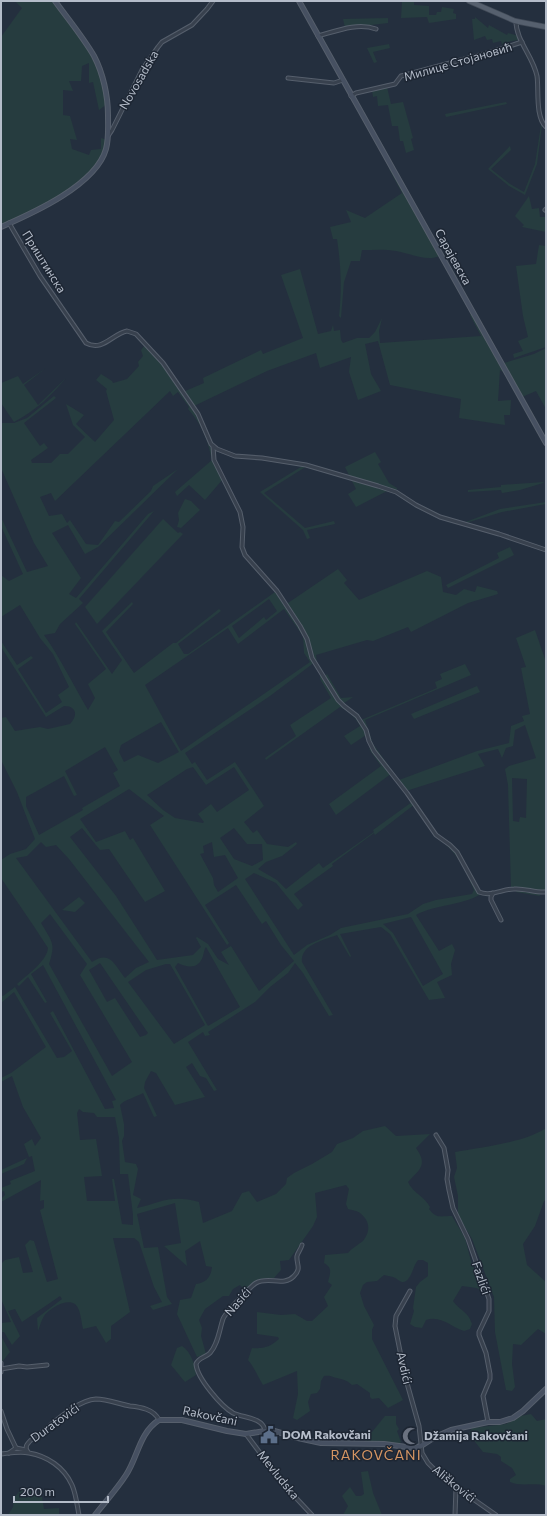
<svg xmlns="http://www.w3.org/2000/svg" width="547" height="1516" font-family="Commissioner,sans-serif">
<rect width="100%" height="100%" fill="#242f3e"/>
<g fill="#263c3f" fill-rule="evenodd">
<path d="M15,1H54L93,56L102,79L107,104L99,110L93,82L89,83V63L82,66L81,81H69L73,91L63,90V115L70,116L77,140L70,139L72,149L89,155L91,150L101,149V138L107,140C105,146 104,155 100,160C83,191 31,210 1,226V37L22,8Z"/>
<path d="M402,1L414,2V5L429,6V15H436L437,12H441L442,7L454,9L453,13L456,14V19L429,23L427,17L401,18Z"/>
<path d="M475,17L488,28L489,25L507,35L508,33L519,36L518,40L507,42L503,47L501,41L493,43L492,39L487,40L485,36L474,40L472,19H475Z"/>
<path d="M388,18V23L345,28L343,19Z"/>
<path d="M389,44L390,48L373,52L377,62L374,63L367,48Z"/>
<path d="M387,87L391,104L403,102L413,138L411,139L414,150L406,153L403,141H400L398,126H392L388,105L378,106L377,96L373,97L372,90Z"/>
<path d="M506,102L507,104L446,117L445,114Z"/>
<path d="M541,125H542L537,164L525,195L509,186L488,169L510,146L511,150L491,169L510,184L524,192L535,164Z"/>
<path d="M390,167L439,256C427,262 409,253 396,251C385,249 373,250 362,250L360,261H351L344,282L341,318L339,316C342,289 341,266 337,239H333L330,227L351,222L346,210L365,218L402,193L389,169Z"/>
<path d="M529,196L532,209L539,208L540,217H546V232L522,227L524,225L515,216Z"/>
<path d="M539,245L546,246V298L545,299L546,303V347L514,358L513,354L523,351L518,341L528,337L523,316L516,266L536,264Z"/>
<path d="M300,269L318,334L331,331L333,325L334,331L340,330L341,340L343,343L357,338H369L375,332L382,318L379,331L380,343L481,336L470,315L472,314L505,373L500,370L498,401L511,400L510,415H504L505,425L459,418L461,399L390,385L378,341L365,344L371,374L381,391L358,400L349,372L351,357L320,368L316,353L267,371L194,406L183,392L204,383L203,378L261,350L263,354L303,338L281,275Z"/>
<path d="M145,345L161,361L200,418L211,444L213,459L223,479L205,500L189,485L177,496L175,492L212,460C207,438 203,426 188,409L189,407L178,392L173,396L170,391L55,501L51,493L40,497L49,516L62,514L67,523L70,520L86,544L98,545L115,521L119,522L151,491L153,486L178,469L98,547L85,554L68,525L52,533L81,578L69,594L76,598L148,514L154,511L79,599L83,603L60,624L55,633L44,635C61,659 73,685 88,710L95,698L88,684L106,669L75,624L76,622L112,674L122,660L102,631L132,602L133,604L106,632L134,673L173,643H176L219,609L221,611L178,644L184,654H188L275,592L285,605L338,569L347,580L344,583L359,600L427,571L441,577L443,592L456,595L464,589L475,592L477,586L497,591L498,594L468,603L411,632L408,627L373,641L367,640L316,655L317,664L315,662L270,696L185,753L192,764L195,762L207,780L235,762L264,806L244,822L253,833L257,830L267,844L288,847L296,842L297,844L282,856L266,862L258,869L277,880L286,889L319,863L323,868L374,832L373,830L412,802L415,804L375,835L374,833L332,864L333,866L294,894L303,905L298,910L276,883L254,873L245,879L294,955L307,945L330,935L341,928L408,914L423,904L436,900L472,894L474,890C467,874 459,856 446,845V843L453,848L481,894C461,906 436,904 416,915L439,951L452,944L455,950L451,964L452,975L437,982L445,998L429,1000L390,934L381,927L340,934L351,956L350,957L337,935C324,940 300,945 302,962L333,1015L329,1016L303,973L295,963L288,973L270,987L255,1002L208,1032L210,1035L205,1036L203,1032L188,1042L217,1090L214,1091L206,1078L200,1076L192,1063L186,1067L205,1097L175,1105L156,1073L151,1071L145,1082L144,1088L157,1116L154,1117L143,1093C136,1097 124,1100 120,1105L124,1124V1136L122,1141L125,1162L136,1164L138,1169L133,1195L141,1199L137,1208C162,1202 172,1194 199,1202L203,1223L232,1211L242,1193L249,1191L257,1202L276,1194L286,1184L287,1178L294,1173L312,1164L332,1152L337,1144L353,1138L363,1131L385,1126L396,1136L430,1134L416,1148C428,1165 420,1169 408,1182C412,1192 425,1197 430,1207L429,1209C436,1219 441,1216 452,1216L465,1238L471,1261L485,1294L477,1288L462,1286L453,1301C460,1311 468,1311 472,1324L470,1329L464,1331C451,1327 441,1315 426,1320L422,1328L415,1327L410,1324L414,1311L413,1308L416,1287L420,1282L428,1276V1263L423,1260H418C413,1265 411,1283 402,1282C399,1281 396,1278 393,1277C390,1276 387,1276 384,1275L377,1281L367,1282L363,1285L360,1293L364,1306L374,1325L372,1330V1339L403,1400L388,1408L379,1398L372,1399L370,1397V1393L357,1384L352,1385C346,1380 345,1380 337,1378C331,1377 332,1375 324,1376L321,1381L320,1389L317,1393L311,1394L308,1402L310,1411L297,1420L293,1418L298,1394L297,1371L263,1385C258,1377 254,1367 248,1360L252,1348C263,1349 270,1347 279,1339L278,1337L257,1334V1312L281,1315L295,1314L307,1321H312L328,1306L324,1297L332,1285L328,1282C330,1273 333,1268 324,1263L325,1255L348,1253C352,1248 358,1245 363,1241C371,1231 370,1221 360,1213C358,1211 352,1210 348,1209L346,1204L349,1189L346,1185L315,1193L317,1217L313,1226L289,1260L280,1261L281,1270L274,1278C261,1278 255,1280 246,1291L240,1285L233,1289L229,1296H223L205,1309L199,1320L202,1328L201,1336L206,1354L197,1357L177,1314L180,1300L191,1298L196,1284C206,1283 211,1277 212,1267L206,1266L200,1241L185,1251L187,1266L164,1246L181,1243L175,1203L137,1214L144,1248L158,1247L167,1297L172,1304L153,1310L150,1306L162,1302L154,1287L139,1242L134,1238H113L130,1312L111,1326V1339L106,1343L96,1326L83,1329C81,1322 81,1309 75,1304C66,1298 49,1309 44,1316C41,1321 40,1326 38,1331L37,1318L62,1299L60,1296L22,1322L15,1309L8,1311L20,1336L12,1345L4,1332H1V1323L11,1322L1,1299V1264L5,1260L19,1257L23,1273L33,1272L25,1245L30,1240L34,1241L47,1282L58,1279L40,1210L44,1208V1200L40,1201L41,1180L1,1202V1199L5,1195L4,1191L1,1192V1188L11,1184L10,1181L35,1171L32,1156L29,1157L24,1144L32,1139L35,1146L41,1138L23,1107L12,1076L1,1082V1078L11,1073L46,1047L14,992L1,1003V995L3,996L15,987L57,1058L64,1057L72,1051L50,1013L53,1011L105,1109L114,1108L112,1101L116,1100L43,965L31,974L47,1002L45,1003L28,977L19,986L17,984C26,976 47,961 48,948L33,925L1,878V860L10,854L26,849L35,839L17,792L1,760V718L6,717L15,731L40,727L48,729L70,724C78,716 77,706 64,706L46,717L1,647V641L17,665L31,656L33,658L18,669L46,713L62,702L58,695L69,687L53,654L40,638L20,605L1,617V575L9,581L23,574L1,526V517L27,572L48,566L34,543L1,468V423H14L27,418L54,396L56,398L24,423L40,446L44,443L48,448L31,460L32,463H51L60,454H68L85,437L73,425L66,404L84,415L76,424L95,442L114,420L106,391L107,389L96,380L101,374L112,381L113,383L127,379L139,366L138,362L143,356L141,350ZM269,599L277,611L266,620L264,617L239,638L232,626ZM284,609L303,636L304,653L310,662L181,751L145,685L228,628L238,644ZM161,722L179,752L158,763L138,755L124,762L119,752L121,745ZM105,747L118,770L113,773L120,786L82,808L83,810L39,835L26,806V797L64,776L74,796L77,795L65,771ZM193,767L206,785L234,767L249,790L217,812L211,804L198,814L204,822L203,823L175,818L163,810L147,795L187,769ZM129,789L164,816L150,825L227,945L229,943L205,905L236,885L262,924L266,921L281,945L294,961L259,991L231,946L221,952L229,965L218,959L208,944L197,937L196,938L201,947L193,955L157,960L116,896L70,837L82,828L100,850L109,849L145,902L165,891L133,838L130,840L125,831L96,842L80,819ZM234,828L247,844H262L263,860L252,866L234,859L220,838ZM41,842L46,847L56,845L69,859L149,962L136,968L125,978C114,964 110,950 92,962L16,858L27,856ZM212,842L214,857L225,855L238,878L218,892L214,885L213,878L200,854L204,853L203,846ZM50,914L87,964L80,975L132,1062L112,1076L49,964C56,943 52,942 41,923ZM411,917L443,974L423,986L393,933L383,924ZM206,947L240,1007L208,1026L175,967L178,963C188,968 199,969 203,956C204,952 204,950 206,947ZM100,963L148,1033L146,1035L140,1037L115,998L107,1002L89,970ZM166,964H170L205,1025L174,1044L128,982L146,970ZM79,1109L83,1112L94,1113L97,1117H115L119,1138L120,1174H128L133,1215V1225L122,1224L114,1179H112L115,1201H87L84,1177L102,1176L96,1139L80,1140L77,1113Z"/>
<path d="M546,348V409L536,391L522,397L504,363L534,354Z"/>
<path d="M46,368L24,385L38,405L66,378C50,397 36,410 14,422L1,403V383L18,376L23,384Z"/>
<path d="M375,452L381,462L378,464L389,483L397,488L396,493L389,490L356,507L348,494L356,489L345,467Z"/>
<path d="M304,465L307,466L264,493L305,528L334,521L335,524L307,530L310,538L307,539L303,530L260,492Z"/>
<path d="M544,482L543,483L520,490L502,493L501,490L468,492V490L501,487V485Z"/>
<path d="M185,499L191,501L200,510L181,528L177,527L179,520L178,513Z"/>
<path d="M546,502V504L502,512L466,523H463L500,509Z"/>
<path d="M163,519L178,533L180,532L183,534L97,624L85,607Z"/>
<path d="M510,547L514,555L448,588L446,585L499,558L497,553Z"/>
<path d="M535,630L546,662V892L539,893L540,896L516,892L515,889L511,888L508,785L505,769L509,766L536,758L525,725L515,730L513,746L506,748L502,758L498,749L478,754L485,766L406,791L392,773L336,815L329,804L381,766L369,749L371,748L366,735L351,745L344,736L360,726C355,716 349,712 340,707L266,760L265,758L296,736L290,725L331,698L320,679V671L325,676L327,674L341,698L353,697L344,703C348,710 356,713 361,720L437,688L435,682L442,679L440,674L465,664L471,675L365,720L373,744L399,780L477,751L509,743L511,726L524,721L522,716L530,714L521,668L526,667L516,638ZM512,778L527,779L526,818L520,817L519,822L513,821Z"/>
<path d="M477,686L480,692L414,719L411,714Z"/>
<path d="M79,897L85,903L75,912L62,910Z"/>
<path d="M546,1128V1200L544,1201L535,1226L523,1244L527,1265L546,1282V1334L538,1329L521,1345L513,1344L512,1364L515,1387L512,1391L506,1390L495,1332L494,1297L472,1239L458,1215V1196L454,1177L457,1168L455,1152C481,1147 524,1143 546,1128Z"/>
<path d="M27,1158L24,1164L1,1174V1170Z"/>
<path d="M1,1336L10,1352L2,1362L1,1360Z"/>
<path d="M182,1346C191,1352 195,1364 196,1375L185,1382L171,1365L177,1348Z"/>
<path d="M531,1414L537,1421L546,1419V1486C535,1482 521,1487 510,1482V1479L516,1475L512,1468L501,1461V1457L497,1454L483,1452L469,1434L472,1428L506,1424L521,1416Z"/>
<path d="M385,1416H396V1424L399,1429L397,1431L401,1442L399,1444L364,1442Z"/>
<path d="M368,1471L373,1493L382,1515H343L348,1506L342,1496L350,1487L356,1496H361L364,1494L361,1472Z"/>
<path d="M23,1487L42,1497L44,1509L59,1508V1515H8L13,1507L14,1498Z"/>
</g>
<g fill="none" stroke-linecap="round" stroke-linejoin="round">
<g stroke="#565f6c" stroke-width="5">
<g id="street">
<path d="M516,21C516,41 533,56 537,76C539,89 535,117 546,127"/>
<path d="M318,36C336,31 358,22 376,29"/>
<path d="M288,78L334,83L343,80"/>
<path d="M351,96L356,93L395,84L401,76L405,75L491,52L522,42"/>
<path d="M108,136L112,130L142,70L158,47L162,42L192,25L207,9L213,1"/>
<path d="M545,210L546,209"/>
<path d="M9,223L40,276L86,343C103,352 112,334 127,331L136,334L163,363L198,414L211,444L217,449L235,456L262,458L306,465L378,486L396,492L416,505L440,517L499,534L546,550"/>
<path d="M213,446L214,460L240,512L243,527L242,547L245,555L277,591L300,626L307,639L312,658L338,700L344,706L357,716L366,730L369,741L374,751L407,793L436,835L450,845L457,852L479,892C491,897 502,889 514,889C525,888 535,893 546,892"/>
<path d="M493,893L491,897V900L501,920"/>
<path d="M436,1135L444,1148L448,1170L447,1179L449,1190L453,1208L468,1239L489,1299V1311L479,1332V1335L486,1353L490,1374V1379L483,1396L488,1422"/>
<path d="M410,1291L396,1316L395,1326L405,1376L419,1426L422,1453L428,1463L443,1478L496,1515"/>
<path d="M1,1363V1372"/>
<path d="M1,1369L19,1366L27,1367L47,1365"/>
<path d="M1,1411L7,1429L16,1448L9,1453"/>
<path d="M265,1430C262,1417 243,1418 233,1413C221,1406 197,1378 196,1364C199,1357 205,1358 210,1353C218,1344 219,1331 223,1319C225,1313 251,1286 256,1283C268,1276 284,1287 294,1276C302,1268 296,1264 297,1256C298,1252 301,1249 302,1245"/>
<path d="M246,1434L283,1484L312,1515"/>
<path d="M16,1448L26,1450"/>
<path d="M28,1452C24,1447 27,1444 31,1440C48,1429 75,1400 96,1399C107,1399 119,1404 130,1406C140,1407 154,1409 159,1420"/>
<path d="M1,1454C10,1453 20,1451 29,1453C47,1456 64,1467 72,1485C76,1494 77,1505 79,1515"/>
<path d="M455,1515L456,1488"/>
</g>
</g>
<g stroke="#565f6c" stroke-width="6">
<g id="secondary">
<path d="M299,1L546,443"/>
<path d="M1,227C33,213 96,185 106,149C109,138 108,126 108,115C108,96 103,73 94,56C83,37 68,19 55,1"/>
<path d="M95,1515C105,1502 117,1489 126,1475C138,1457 139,1433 159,1420H182L227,1431L246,1434L271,1430L298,1438L321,1443L384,1444L414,1448L421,1446L435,1437L451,1430L488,1422H500L513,1418L523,1411L546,1389"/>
</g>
</g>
<g stroke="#414a57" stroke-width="6">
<path id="primary" d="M469,1L515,21L546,27"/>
</g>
<use href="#street" stroke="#38414e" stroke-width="3"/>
<use href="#secondary" stroke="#465061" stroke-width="4"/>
<use href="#primary" stroke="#56606e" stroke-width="4.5"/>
</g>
<defs>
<g id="civic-bare" transform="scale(1.38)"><path d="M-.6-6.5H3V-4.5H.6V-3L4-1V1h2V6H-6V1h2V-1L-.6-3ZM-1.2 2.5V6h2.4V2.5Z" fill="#5c6f8a" stroke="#1d2633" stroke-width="2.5" paint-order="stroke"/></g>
<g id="mosque-bare" transform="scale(1.38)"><path d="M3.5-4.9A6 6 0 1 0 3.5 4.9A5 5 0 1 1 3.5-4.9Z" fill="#6b7280" stroke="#1d2633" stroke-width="2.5" paint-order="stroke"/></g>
</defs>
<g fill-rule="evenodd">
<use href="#civic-bare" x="269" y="1435"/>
<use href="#mosque-bare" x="411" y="1436"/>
</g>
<g text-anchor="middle" stroke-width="3" stroke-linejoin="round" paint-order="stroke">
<g font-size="12" fill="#b4bcc9" stroke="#1d2633">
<text transform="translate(458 62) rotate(-16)" y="4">Милице Стојановић</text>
<text transform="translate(139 80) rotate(-60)" y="4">Novosadska</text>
<text transform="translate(453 257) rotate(61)" y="4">Сарајевска</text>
<text transform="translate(44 262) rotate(58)" y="4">Приштинска</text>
<text transform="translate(481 1278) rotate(71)" y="4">Fazlići</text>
<text transform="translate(238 1302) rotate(-49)" y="4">Nasići</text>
<text transform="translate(404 1368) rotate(77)" y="4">Avdići</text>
<text transform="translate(210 1416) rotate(12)" y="4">Rakovčani</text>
<text transform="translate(55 1423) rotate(-36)" y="4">Duratovići</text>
<text transform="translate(278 1475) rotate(51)" y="4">Mevludska</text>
<text transform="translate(454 1484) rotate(39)" y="4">Ališkovići</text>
</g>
<g font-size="12" font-weight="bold" fill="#b4bcc9" stroke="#1d2633" text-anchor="start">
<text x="282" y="1439">DOM Rakovčani</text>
<text x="424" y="1440">Džamija Rakovčani</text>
</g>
<g font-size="14" letter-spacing="1" fill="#d59563" stroke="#1d2633">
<text x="376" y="1460">RAKOVČANI</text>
</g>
</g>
<rect width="547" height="1516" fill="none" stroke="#b4bcc9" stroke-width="4"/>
<path d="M14 1496v6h94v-6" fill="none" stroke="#b4bcc9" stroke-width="2"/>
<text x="20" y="1496" font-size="12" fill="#b4bcc9" stroke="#1d2633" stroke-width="3" paint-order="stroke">200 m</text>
</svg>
